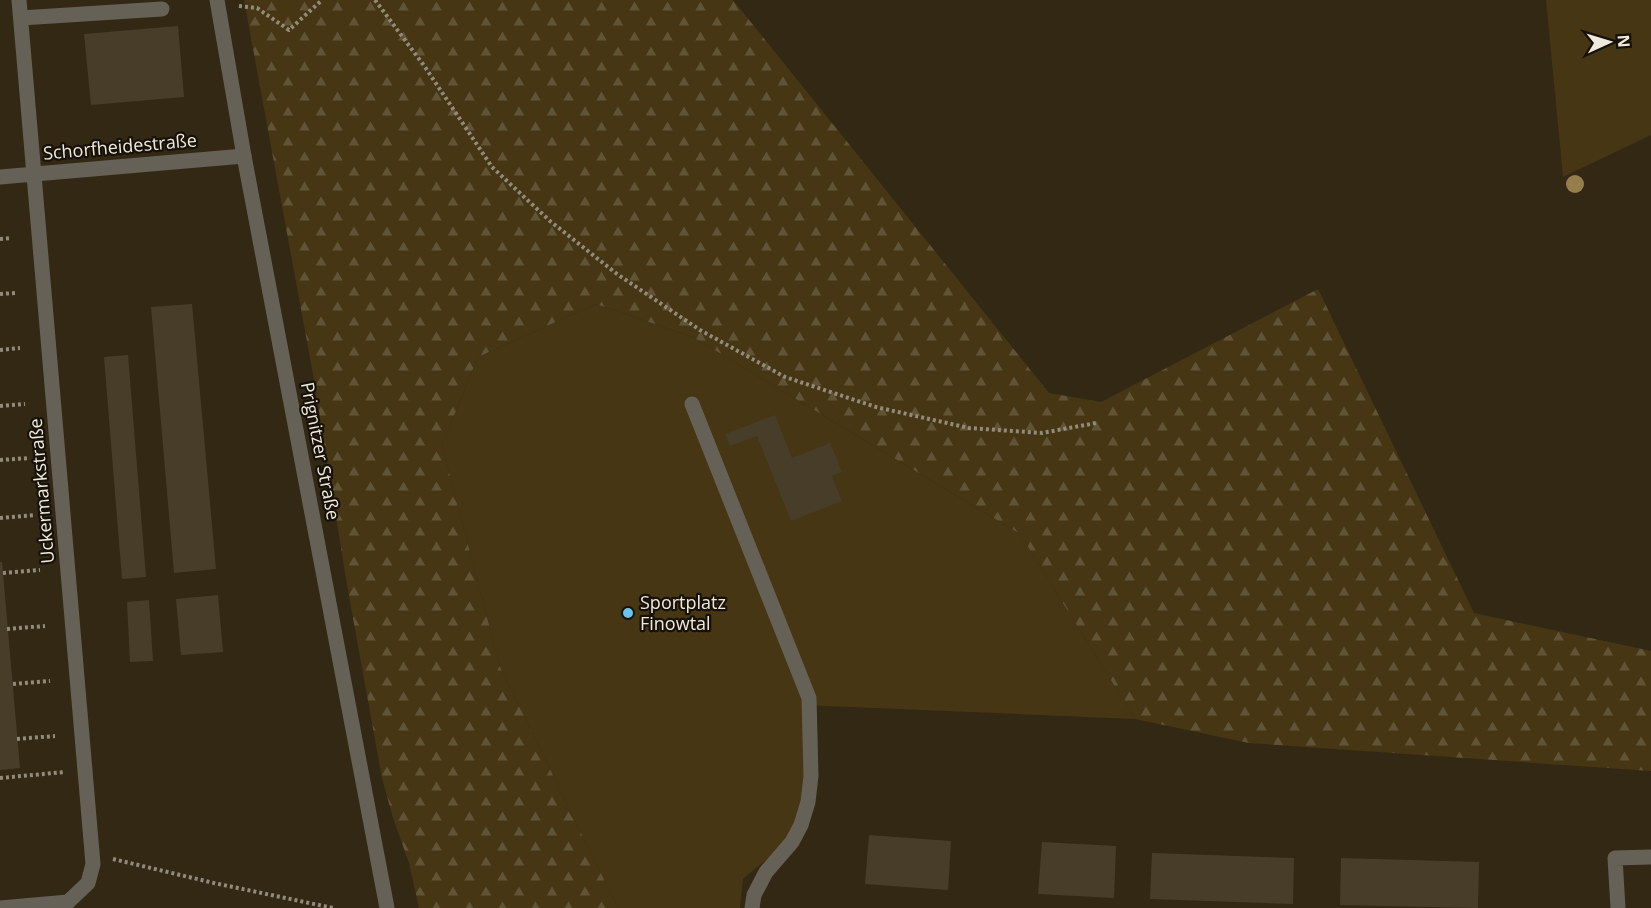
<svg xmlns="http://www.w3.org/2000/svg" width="1651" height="908" font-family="'Open Sans',sans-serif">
<defs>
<pattern id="forest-firs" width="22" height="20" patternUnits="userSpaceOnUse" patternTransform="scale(1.5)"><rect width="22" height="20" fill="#463614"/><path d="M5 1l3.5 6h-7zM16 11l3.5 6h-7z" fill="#615336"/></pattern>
</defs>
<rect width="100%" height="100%" fill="#322814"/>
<g fill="#463614">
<path d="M1546,0H1651V135L1563,177Z"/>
<path d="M596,304L693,337L1020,534L1135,719L804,705C805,754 813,813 775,852C765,862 753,870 743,879L740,908H618L500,667L442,445L478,357Z"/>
</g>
<path fill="url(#forest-firs)" d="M244,0H733L1049,393L1101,402L1318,289L1474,613L1651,651V771L1249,743L1135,719L1020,534L693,337L596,304L478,357L442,445L500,667L618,908H419L409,863L393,818L382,778L347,585L313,374Z"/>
<g fill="#483d29">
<path d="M178,26L184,97L91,105L84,34Z"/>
<path d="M192,304L216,569L174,573L151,307Z"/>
<path d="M128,355L146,577L122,579L104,357Z"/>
<path d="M775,415L792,458L830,443L842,472L832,476L842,501L791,521L757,436L730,446L725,434Z"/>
<path d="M0,562H2L20,768L0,770Z"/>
<path d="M218,595L223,652L181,655L176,599Z"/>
<path d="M149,600L153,661L130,662L127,602Z"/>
<path d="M869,835L951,841L948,890L865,884Z"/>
<path d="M1042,842L1116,846L1114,898L1038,894Z"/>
<path d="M1152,853L1294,858L1293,904L1150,899Z"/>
<path d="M1341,858L1479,862L1478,908L1340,905Z"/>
</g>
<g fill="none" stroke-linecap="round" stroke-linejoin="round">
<g stroke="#928a7a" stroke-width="4" stroke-dasharray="3 3" stroke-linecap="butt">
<path d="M375,0L425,67L492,167L550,221L617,274L700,330L785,377L876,407L969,428L1042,433L1096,423"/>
<path d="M239,6L257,8L289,30L322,0"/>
<path d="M0,239L11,238"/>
<path d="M0,294L15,293"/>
<path d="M0,350L20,348"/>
<path d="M0,406L25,404"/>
<path d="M0,460L30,458"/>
<path d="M0,518L35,515"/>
<path d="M3,573L40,570"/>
<path d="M7,629L45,626"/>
<path d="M13,684L50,681"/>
<path d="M17,739L55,736"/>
<path d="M0,778L65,772"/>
<path d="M113,859L214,883L333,908"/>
</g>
<g stroke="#666157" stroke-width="15">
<path d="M217,0L244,156L387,908"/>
<path d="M21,18L162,9"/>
<path d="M0,177L244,156"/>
<path d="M692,404L809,698L811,776L808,802L801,825L792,842L766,872L754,895L752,908"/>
<path d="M0,908L68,902L88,883L93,864L19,0"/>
<path d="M1618,908L1615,858L1651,857"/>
</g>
</g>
<circle fill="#967d4e" cx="1575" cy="184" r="9"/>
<circle fill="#6ac3f1" stroke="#161209" stroke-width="2" cx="628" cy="613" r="6"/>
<g text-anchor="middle" stroke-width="4.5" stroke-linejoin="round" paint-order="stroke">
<g font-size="18" fill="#f0e9dd" stroke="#161209">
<text transform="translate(120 147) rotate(-5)" y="6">Schorfheidestraße</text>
<text transform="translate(320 451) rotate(79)" y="6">Prignitzer Straße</text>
<text transform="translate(42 491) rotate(-95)" y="6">Uckermarkstraße</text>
</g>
<g font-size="18" fill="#f0e9dd" stroke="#161209" text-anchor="start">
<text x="640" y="609">Sportplatz<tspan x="640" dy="21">Finowtal</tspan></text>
</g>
</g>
<g transform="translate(1609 42) rotate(86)" stroke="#161209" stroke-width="4.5" paint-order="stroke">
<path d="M0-4.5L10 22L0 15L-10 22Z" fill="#f0e9dd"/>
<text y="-9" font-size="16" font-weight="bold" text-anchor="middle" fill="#f0e9dd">N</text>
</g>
</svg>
